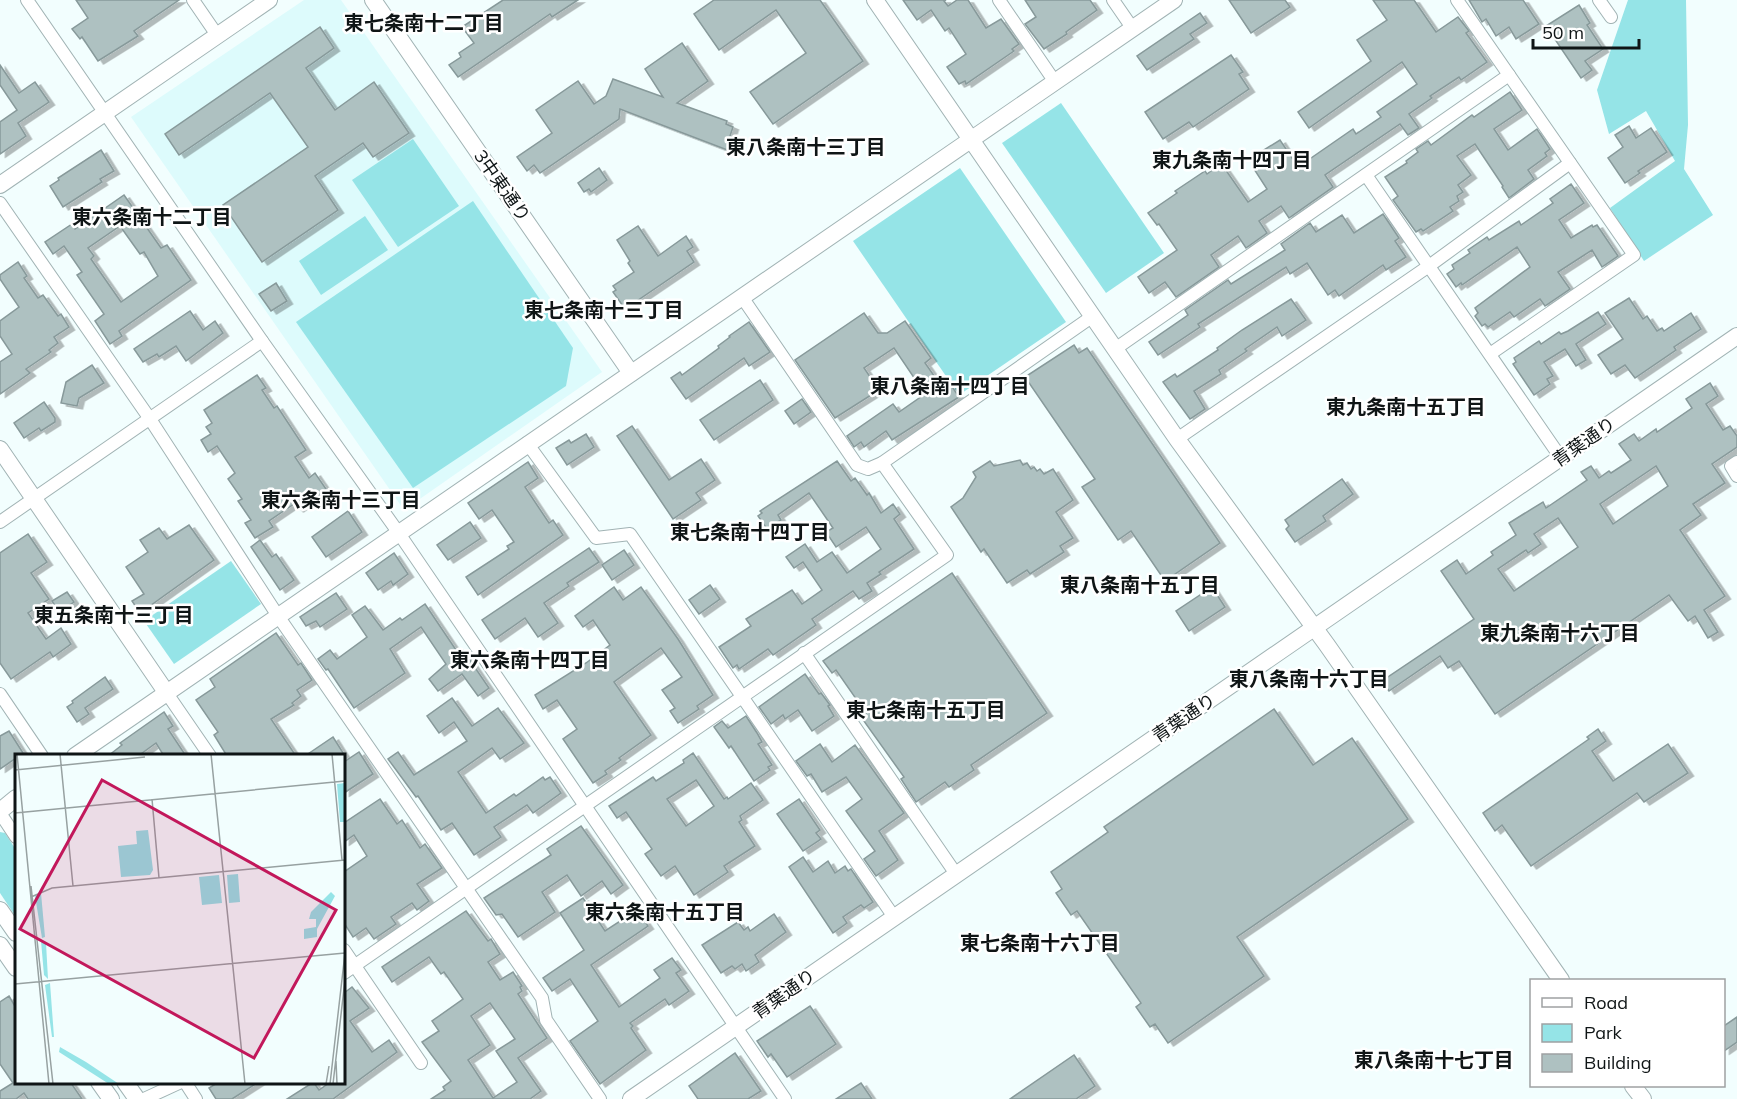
<svg xmlns="http://www.w3.org/2000/svg" width="1737" height="1099" font-family="Mulish,'Noto Sans JP',sans-serif">
<defs>
<filter id="shadow"><feDropShadow dx="5.5" dy="3" stdDeviation="0" flood-color="#0004"/></filter>
</defs>
<rect width="100%" height="100%" fill="#f2fefe"/>
<path fill="#ddfbfc" d="M304,0H341L602,372L404,510L131,117Z"/>
<g fill="#95e4e7">
<path d="M1628,0H1686L1688,125L1684,169L1713,215L1644,261L1610,208L1675,161L1646,111L1609,134L1597,90Z"/>
<path d="M1061,103L1164,253L1106,293L1002,143Z"/>
<path d="M413,139L459,206L398,247L352,180Z"/>
<path d="M960,168L1066,322L959,395L853,241Z"/>
<path d="M473,201L573,348L566,386L413,488L296,322Z"/>
<path d="M365,216L388,250L321,295L299,261Z"/>
<path d="M231,561L261,604L174,664L144,621Z"/>
<path d="M0,832L5,833L16,850V917L0,893Z"/>
</g>
<g fill="#aec1c1" stroke="#87999a" stroke-width="1.5" fill-rule="evenodd" filter="url(#shadow)">
<path d="M76,0H179L134,31L138,36L98,61L82,37L80,39L72,29L88,18Z"/>
<path d="M503,0H578L552,17L550,14L458,77L449,65L461,57L459,53L474,43L462,27Z"/>
<path d="M714,0H820L863,61L773,124L750,92L806,53L776,10L719,50L694,14Z"/>
<path d="M903,0H946L944,1L948,6L957,0H968L986,28L1001,19L1019,44L1012,49L1014,51L966,84L965,81L959,84L947,67L966,54L949,28L945,31L931,10L917,20Z"/>
<path d="M1025,0H1090L1097,10L1066,32L1067,34L1044,49L1025,24L1036,17Z"/>
<path d="M1229,0H1285L1290,7L1251,33Z"/>
<path d="M1373,0H1414L1436,32L1458,17L1469,31L1466,33L1487,62L1461,80L1459,77L1430,96L1432,98L1409,114L1419,128L1408,135L1400,124L1325,175L1333,187L1289,218L1281,206L1259,221L1267,233L1246,248L1238,236L1211,255L1219,267L1176,297L1165,282L1149,293L1138,277L1177,250L1159,224L1157,225L1148,213L1177,193L1175,191L1205,171L1207,174L1219,165L1220,168L1223,166L1248,202L1267,189L1254,169L1265,162L1259,153L1280,140L1298,167L1353,129L1356,134L1381,117L1377,112L1417,84L1402,62L1309,128L1298,112L1371,61L1357,40L1387,20Z"/>
<path d="M1469,0H1523L1539,24L1516,39L1509,27L1496,36L1486,19L1482,22Z"/>
<path d="M1579,5L1590,23L1587,25L1603,49L1585,61L1592,70L1581,78L1546,26Z"/>
<path d="M1200,13L1207,23L1190,34L1194,39L1147,70L1137,56Z"/>
<path d="M320,27L334,48L306,68L335,110L374,82L409,133L373,157L363,143L315,176L338,210L262,262L223,205L308,147L270,93L179,155L165,134Z"/>
<path d="M682,43L708,81L677,103L727,121L726,124L733,127L730,136L735,138L730,151L620,109L619,119L540,173L534,165L527,171L517,157L552,133L536,110L578,81L594,104L606,96L613,79L663,97L645,69Z"/>
<path d="M1231,55L1243,72L1239,74L1249,89L1193,127L1189,122L1163,139L1145,112Z"/>
<path d="M0,65L19,93L35,82L49,102L18,123L26,136L0,154V122L17,110L0,85Z"/>
<path d="M1510,92L1522,110L1494,129L1508,150L1537,129L1550,149L1545,153L1547,156L1528,170L1534,179L1509,198L1502,187L1503,186L1475,144L1457,156L1471,175L1458,185L1463,192L1457,196L1459,201L1450,207L1453,211L1423,231L1421,229L1416,232L1393,200L1398,196L1385,177L1407,163L1406,161L1418,152L1416,149L1428,141L1431,145L1472,115L1474,117Z"/>
<path d="M1629,126L1636,138L1651,128L1667,152L1638,171L1640,173L1625,183L1608,158L1623,147L1615,135Z"/>
<path d="M101,150L114,171L100,179L102,182L63,207L50,186L59,180L58,178Z"/>
<path d="M599,168L607,180L591,192L589,189L584,192L578,183Z"/>
<path d="M1571,184L1584,203L1559,220L1571,238L1592,225L1593,227L1597,225L1618,256L1602,267L1592,250L1558,272L1570,289L1545,306L1540,299L1514,317L1510,312L1488,327L1485,324L1482,326L1475,316L1478,313L1475,308L1530,267L1517,247L1462,285L1461,283L1456,287L1447,274L1454,269L1452,265L1470,253L1468,250L1487,237L1489,240L1519,221L1521,225L1553,203L1550,199Z"/>
<path d="M124,195L161,248L167,245L191,280L119,331L122,336L110,344L95,321L104,314L77,275L82,272L64,246L53,254L45,242L72,224L75,229ZM120,226L140,254L144,252L158,276L121,302L91,259L94,256L88,248Z"/>
<path d="M1383,214L1399,238L1395,241L1406,257L1386,270L1383,265L1339,296L1335,290L1328,295L1307,263L1290,274L1286,267L1198,324L1200,327L1158,355L1149,342L1188,315L1185,310L1228,280L1231,284L1285,250L1281,244L1310,223L1316,232L1342,215L1354,233Z"/>
<path d="M638,226L658,256L686,236L693,247L687,251L694,262L625,309L613,292L616,290L613,286L634,272L628,263L630,261L617,240Z"/>
<path d="M18,262L27,276L24,278L38,298L43,295L58,316L61,314L69,327L54,337L58,343L49,350L51,352L26,369L30,373L0,394V362L12,354L0,336V321L19,307L0,279V275Z"/>
<path d="M276,283L287,301L271,311L259,294Z"/>
<path d="M1629,298L1643,319L1647,316L1657,331L1662,328L1664,331L1691,313L1701,329L1674,347L1676,350L1635,378L1625,365L1611,374L1598,355L1623,339L1605,313Z"/>
<path d="M1291,299L1306,320L1282,336L1277,327L1245,349L1247,351L1219,370L1221,374L1194,391L1205,409L1190,419L1163,382L1175,374L1177,377L1218,350L1217,348L1242,330Z"/>
<path d="M190,311L203,330L215,321L223,333L186,361L176,346L159,357L157,354L143,362L134,349Z"/>
<path d="M1598,312L1606,324L1576,344L1586,360L1576,366L1565,349L1544,362L1553,376L1547,379L1550,384L1534,395L1513,364L1516,362L1514,358L1539,341L1541,344L1559,332L1561,334L1568,331Z"/>
<path d="M864,313L878,333H887L905,321L931,358L925,363L944,390L951,385L959,397L892,440L886,431L864,447L861,442L854,447L847,436L893,404L899,412L922,396L914,384L917,382L894,348L864,368L879,390L835,418L795,360Z"/>
<path d="M749,322L770,352L749,366L744,358L686,399L671,378L680,372L682,375L719,348L718,346L730,337L729,336Z"/>
<path d="M1074,345L1079,353L1087,348L1220,543L1165,581L1131,531L1118,540L1082,487L1095,479L1025,377Z"/>
<path d="M92,365L104,383L79,398L77,406L61,403L66,382Z"/>
<path d="M257,375L266,388L262,390L274,408L277,406L306,450L295,457L309,478L315,473L326,489L298,509L294,504L269,521L273,527L255,538L245,523L251,520L238,501L242,499L228,479L235,473L217,446L208,452L201,440L211,434L206,427L212,423L204,410Z"/>
<path d="M760,380L773,400L714,440L700,420Z"/>
<path d="M1710,383L1718,396L1706,404L1723,430L1730,426L1737,436V447L1712,464L1725,483L1693,504L1701,515L1680,530L1725,596L1704,610L1718,632L1708,638L1695,616L1688,621L1669,595L1495,714L1459,661L1448,668L1440,656L1389,691L1382,681L1474,619L1441,571L1457,560L1466,574L1493,555L1491,552L1516,535L1509,523L1543,502L1546,508L1587,480L1581,472L1591,466L1599,478L1609,471L1611,473L1631,460L1619,444L1634,434L1639,441L1656,429L1657,432L1692,408L1686,399ZM1656,466L1668,486L1613,524L1600,504ZM1558,518L1578,547L1514,591L1498,569L1526,550L1528,553L1541,544L1534,534Z"/>
<path d="M802,399L811,412L794,424L785,411Z"/>
<path d="M44,402L55,418V422L41,431L39,428L24,438L14,423Z"/>
<path d="M632,426L669,480L701,459L715,480L696,493L701,500L673,519L617,436Z"/>
<path d="M586,434L594,447L567,465L556,448L569,440L571,443Z"/>
<path d="M1020,460L1023,465L1027,463L1031,469L1034,467L1037,471L1040,469L1044,474L1053,469L1073,500L1056,512L1073,538L1060,546L1064,552L1030,574L1027,570L1007,583L984,549L981,552L951,507L963,498L976,477L973,472L990,461L994,466Z"/>
<path d="M837,461L851,481L855,478L867,495L869,493L881,513L893,504L900,514L894,519L914,549L879,572L881,574L867,583L872,591L859,599L853,591L812,619L816,625L773,655L768,649L739,669L737,665L733,668L719,647L751,626L746,619L792,590L802,604L822,590L803,562L794,568L786,557L805,544L817,562L832,552L847,573L881,549L866,527L836,547L826,532L833,528L809,493L778,515L781,520L767,529L758,516L762,513L760,511Z"/>
<path d="M528,462L538,478L525,487L549,523L553,520L563,535L478,595L466,577L509,549L507,546L514,542L492,510L479,519L468,503Z"/>
<path d="M1342,479L1353,494L1323,516L1326,521L1295,542L1286,529L1289,526L1285,520Z"/>
<path d="M348,511L362,532L326,557L312,537Z"/>
<path d="M470,522L481,538L448,560L437,545Z"/>
<path d="M189,525L214,560L140,613L132,601L144,594L126,567L148,552L140,540L159,528L167,539Z"/>
<path d="M28,534L47,562L31,573L49,599L28,613L46,639L61,628L71,644L53,657L50,652L11,679L0,663V553Z"/>
<path d="M260,540L272,557L276,554L294,580L280,590L251,547Z"/>
<path d="M589,548L599,562L567,583L569,586L544,603L558,623L538,637L525,618L495,639L482,620Z"/>
<path d="M624,550L634,565L612,580L602,565Z"/>
<path d="M394,553L408,574L393,585L391,581L378,590L366,573Z"/>
<path d="M952,573L1047,713L971,765L974,770L949,787L945,782L916,802L901,779L904,777L861,717L866,713L836,670L832,673L823,661Z"/>
<path d="M710,585L720,599L699,614L689,600Z"/>
<path d="M614,587L623,600L641,587L678,639L713,695L697,706L699,709L678,723L670,711L675,708L662,690L682,677L661,648L614,682L651,735L619,758L621,760L605,771L607,774L593,783L563,739L577,729L557,700L543,709L535,695L586,663L610,645L593,620L583,627L575,616Z"/>
<path d="M1212,587L1225,607L1189,631L1176,611Z"/>
<path d="M67,592L74,602L59,612L52,601Z"/>
<path d="M336,593L347,609L320,627L316,621L306,626L300,617Z"/>
<path d="M425,604L458,653L463,650L489,688L478,696L462,674L438,691L429,679L446,664L421,627L390,649L405,673L354,708L328,669L326,670L318,659L330,650L337,659L367,637L352,615L365,606L383,630L400,618L402,620Z"/>
<path d="M276,633L298,665L301,663L312,680L297,690L301,696L292,703L294,705L271,719L296,756H227L214,735L218,732L196,700L215,687L210,679Z"/>
<path d="M805,674L819,694L821,693L830,705L828,706L834,716L812,731L798,710L785,719L783,715L771,724L759,707Z"/>
<path d="M105,677L113,689L85,708L89,714L77,722L67,707L73,703L72,701Z"/>
<path d="M452,698L472,726L498,708L524,743L500,759L492,748L458,772L486,813L514,794L516,796L543,777L545,780L550,777L561,793L533,813L527,805L494,827L501,837L474,855L452,823L441,830L418,796L416,797L388,759L398,752L414,775L467,741L454,722L439,733L427,716Z"/>
<path d="M1274,709L1313,765L1352,738L1408,819L1237,937L1264,976L1168,1043L1155,1024L1150,1027L1136,1007L1141,1003L1077,911L1071,915L1056,893L1062,889L1051,872L1108,832L1104,827Z"/>
<path d="M164,712L173,726L168,729L186,756H164L156,743L138,756H108L122,745L120,743Z"/>
<path d="M746,716L757,733L762,742L758,744L772,765L768,767L770,770L754,781L731,746L729,748L714,727L722,721L728,728Z"/>
<path d="M1598,729L1606,741L1592,751L1613,781L1668,744L1688,773L1644,802L1637,793L1531,866L1502,825L1495,831L1483,813L1589,739L1587,737Z"/>
<path d="M9,731L23,753L16,756V758L0,769V736Z"/>
<path d="M333,737L345,756H305Z"/>
<path d="M820,744L832,762L855,745L904,813L879,831L898,860L876,876L864,859L875,851L846,811L862,799L846,777L822,792L811,774L807,776L796,761Z"/>
<path d="M359,752L373,774L344,793V762Z"/>
<path d="M693,753L724,799L727,797L728,799L751,783L763,800L740,816L742,820L739,822L755,846L724,866L728,872L694,895L675,866L661,876L645,854L652,849L626,812L617,818L609,806L653,777L656,781L684,763L683,760ZM696,780L714,806L686,826L667,799Z"/>
<path d="M380,799L397,824L402,820L420,848L425,844L442,868L417,884L429,901L417,910L412,903L391,917L396,924L374,939L366,928L353,937L344,923V872L367,856L354,835L344,842V823Z"/>
<path d="M799,799L820,830L816,833L821,839L803,851L777,814Z"/>
<path d="M581,826L623,885L611,894L602,881L581,896L567,875L542,892L555,912L518,937L502,914L496,915L484,898L551,855L547,849Z"/>
<path d="M803,857L813,872L828,861L835,873L845,866L848,871L851,869L873,902L864,908L861,905L843,917L847,923L833,933L789,867Z"/>
<path d="M583,898L605,931L637,910L648,926L591,965L619,1007L660,978L654,970L672,958L681,970L676,973L689,991L669,1005L665,999L630,1023L633,1026L631,1028L646,1050L600,1084L570,1041L598,1021L570,979L552,991L543,978L584,950L560,913Z"/>
<path d="M466,911L488,941L491,939L500,954L488,962L500,980L513,972L522,986L520,987L522,991L518,994L547,1038L518,1058L541,1091L530,1099H431L445,1090L443,1087L451,1081L422,1042L439,1031L432,1021L463,999L444,972L441,974L429,957L392,982L382,967ZM490,1003L515,1039L496,1051L517,1082L493,1098L468,1060L490,1045L471,1016Z"/>
<path d="M774,914L786,932L755,955L759,962L746,971L742,964L735,969L732,966L721,973L702,945L738,922L744,930L748,927L750,931Z"/>
<path d="M352,987L369,1008L350,1021L372,1052L389,1040L397,1052L333,1099H287L312,1083H314L319,1090L329,1083H344V993Z"/>
<path d="M9,996L16,1008V1083H71L82,1099H28L24,1093L16,1099H0V1091L13,1083L0,1064V1002Z"/>
<path d="M810,1006L836,1044L787,1077L771,1054L768,1057L757,1041Z"/>
<path d="M1737,1017V1042L1724,1051V1026Z"/>
<path d="M735,1053L761,1091L748,1099H698L689,1086Z"/>
<path d="M1074,1055L1095,1086L1076,1099H1010Z"/>
<path d="M217,1083H257L232,1099H216L209,1088Z"/>
<path d="M861,1083L872,1099H836Z"/>
</g>
<g fill="none" stroke-linecap="round" stroke-linejoin="round">
<g stroke="#a1b3b4" stroke-width="14">
<g id="street">
<path d="M27,0L262,341L398,532L785,1099"/>
<path d="M193,0L217,35"/>
<path d="M999,0L1055,82"/>
<path d="M1113,0L1133,29"/>
<path d="M1457,0L1634,255L1490,354"/>
<path d="M1599,0L1611,17"/>
<path d="M1366,175L1561,458"/>
<path d="M0,203L150,419L278,616L542,998L546,1020L600,1099"/>
<path d="M1115,349L1509,75"/>
<path d="M1177,439L1429,266L1570,163"/>
<path d="M527,443L596,538L630,534L894,917"/>
<path d="M1737,462L1731,466L1737,476"/>
<path d="M882,463L1093,316"/>
<path d="M0,522L262,341"/>
<path d="M804,653L956,874"/>
<path d="M166,692L210,756"/>
<path d="M0,694L42,756"/>
<path d="M0,813L16,837"/>
<path d="M344,950L421,1063"/>
<path d="M344,973L947,555L882,463L868,469L857,465L742,297"/>
<path d="M185,1082L196,1099"/>
<path d="M144,1099L181,1082"/>
</g>
</g>
<g stroke="#a1b3b4" stroke-width="18">
<g id="secondary">
<path d="M373,0L631,373"/>
<path d="M875,0L1177,439L1327,645L1561,980"/>
<path d="M0,185L269,0"/>
<path d="M0,449L166,692"/>
<path d="M75,756L1174,0"/>
<path d="M0,811L16,798"/>
<path d="M0,910L16,933"/>
<path d="M0,945L16,968"/>
<path d="M99,1082L111,1099"/>
<path d="M125,1082L137,1099"/>
<path d="M1633,1086L1643,1099"/>
<path d="M631,1099L1737,336"/>
</g>
</g>
<use href="#street" stroke="#fff" stroke-width="12"/>
<use href="#secondary" stroke="#fff" stroke-width="16"/>
</g>
<g text-anchor="middle" stroke-width="5" stroke-linejoin="round" paint-order="stroke">
<g font-size="18" fill="#0f1516" stroke="#fff">
<text transform="translate(502 186) rotate(55)" y="6">3中東通り</text>
<text transform="translate(1584 442) rotate(-35)" y="6">青葉通り</text>
<text transform="translate(1184 718) rotate(-34)" y="6">青葉通り</text>
<text transform="translate(784 994) rotate(-35)" y="6">青葉通り</text>
</g>
<g font-size="20" font-weight="bold" fill="#0f1516" stroke="#fff">
<text x="424" y="30">東七条南十二丁目</text>
<text x="806" y="154">東八条南十三丁目</text>
<text x="1232" y="167">東九条南十四丁目</text>
<text x="152" y="224">東六条南十二丁目</text>
<text x="604" y="317">東七条南十三丁目</text>
<text x="950" y="393">東八条南十四丁目</text>
<text x="1406" y="414">東九条南十五丁目</text>
<text x="341" y="507">東六条南十三丁目</text>
<text x="750" y="539">東七条南十四丁目</text>
<text x="1140" y="592">東八条南十五丁目</text>
<text x="114" y="622">東五条南十三丁目</text>
<text x="1560" y="640">東九条南十六丁目</text>
<text x="530" y="667">東六条南十四丁目</text>
<text x="1309" y="686">東八条南十六丁目</text>
<text x="926" y="717">東七条南十五丁目</text>
<text x="665" y="919">東六条南十五丁目</text>
<text x="1040" y="950">東七条南十六丁目</text>
<text x="1434" y="1067">東八条南十七丁目</text>
</g>
</g>
<g transform="translate(15 754)">
<rect width="330" height="330" fill="#f2fefe"/>
<path d="M330,29V68H325L322,30ZM133,76L138,116L135,121L106,123L103,92L122,90L121,77ZM223,120L225,148L214,149L212,121ZM204,121L207,149L187,151L184,123ZM316,138L320,142L302,175V183L289,185V175L301,173V165H294L296,158ZM26,139L30,183L27,184L20,142ZM26,187L31,189L33,225L29,221ZM35,229L39,283H37L30,231ZM45,293L71,308L104,330H94L44,298Z" fill="#95e4e7"/>
<path fill="none" stroke="#97a1a1" stroke-width="1.5" d="M2,0L34,330M45,0L58,132M196,0L230,330M317,0L327,106M0,16L130,3M137,45L144,124M0,59L330,27M16,132L38,330M16,143L37,134L330,106M0,230L330,199M321,307L322,330M311,330L314,312M315,330L330,199M318,330L330,226"/>
<path fill="#c2185b" fill-opacity="0.15" stroke="#c2185b" stroke-width="3" d="M87,26L321,156L239,304L5,175Z"/>
<rect width="330" height="330" fill="none" stroke="#0f1516" stroke-width="3"/>
</g>
<rect x="1530" y="979" width="195" height="108" fill="#ffffff" stroke="#9fa1a2" stroke-width="1.5"/>
<rect x="1542" y="998" width="30" height="9" fill="#ffffff" stroke="#9fa1a2" stroke-width="1.5"/>
<text x="1584" y="1009" font-size="18" fill="#0f1516">Road</text>
<rect x="1542" y="1024" width="30" height="18" fill="#95e4e7" stroke="#9fa1a2" stroke-width="1.5"/>
<text x="1584" y="1039" font-size="18" fill="#0f1516">Park</text>
<rect x="1542" y="1054" width="30" height="18" fill="#aec1c1" stroke="#9fa1a2" stroke-width="1.5"/>
<text x="1584" y="1069" font-size="18" fill="#0f1516">Building</text>
<path d="M1533 39v9h106v-9" fill="none" stroke="#0f1516" stroke-width="3"/>
<text x="1542" y="39" font-size="18" fill="#0f1516" stroke="#ffffff" stroke-width="4.5" paint-order="stroke">50 m</text>
</svg>
